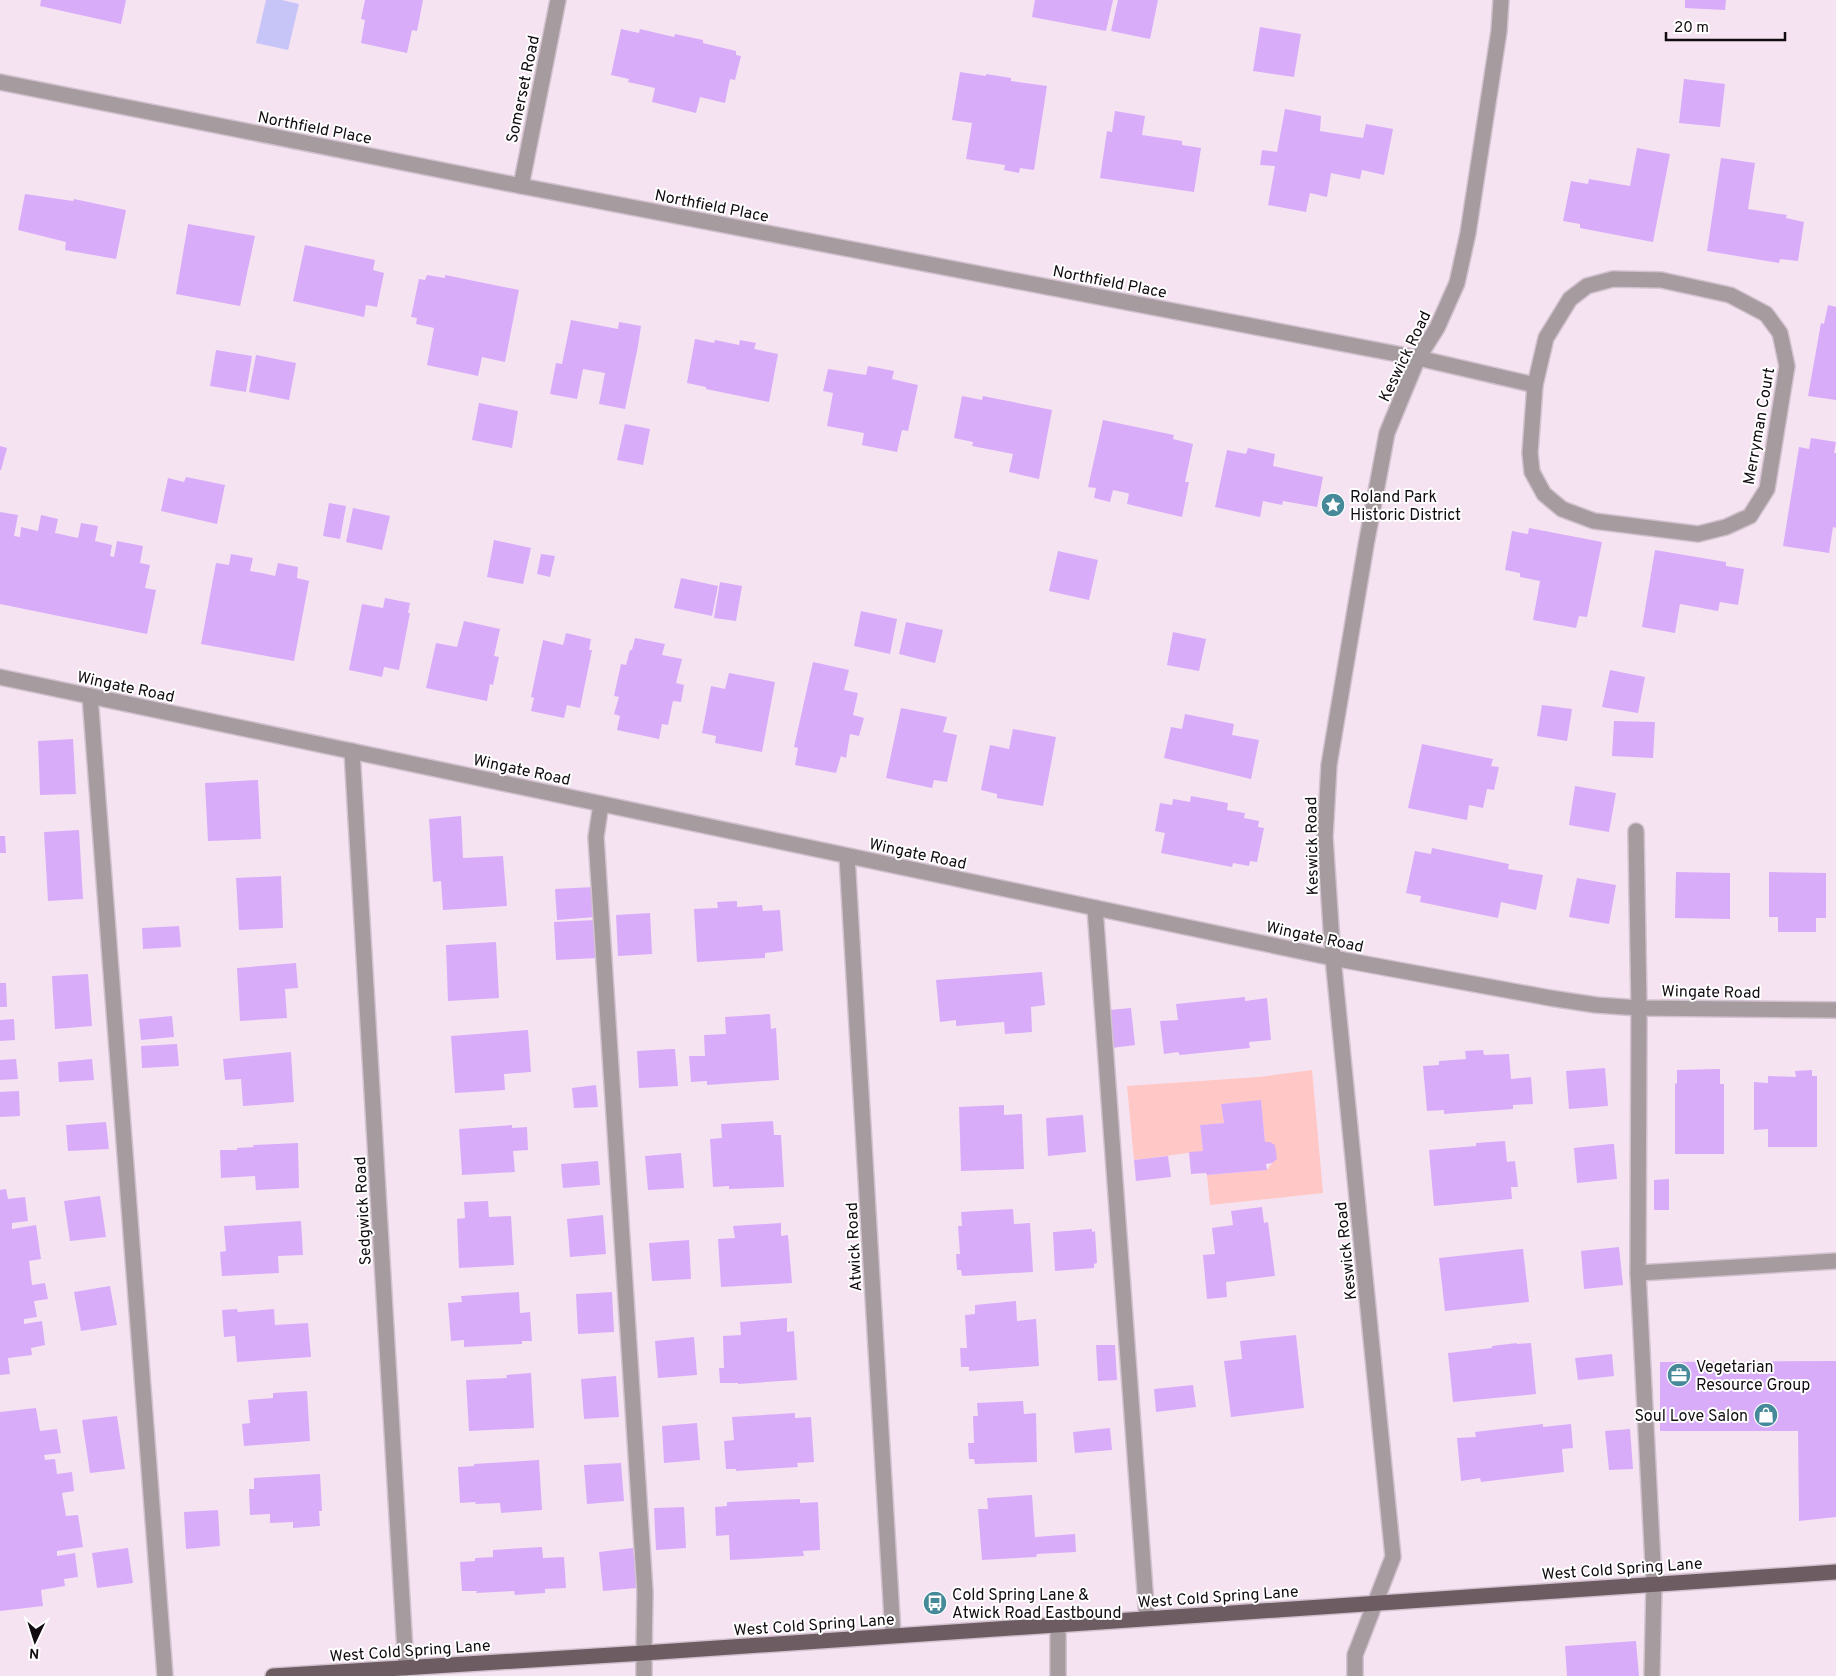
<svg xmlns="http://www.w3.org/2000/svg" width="1836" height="1676" font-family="Overpass,sans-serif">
<rect width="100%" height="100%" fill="#f6e3f2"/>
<path fill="#ffc7c5" d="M1312,1070L1323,1193L1210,1205L1207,1175L1267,1170L1272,1163L1265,1142L1261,1101L1221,1104L1224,1123L1200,1125L1203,1151L1134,1160L1127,1086L1259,1077Z"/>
<path fill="#c7c5f8" d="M266,0H282L299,4L288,50L256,43Z"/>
<g fill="#d9acfa">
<path d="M41,0H126L121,24L40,6Z"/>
<path d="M365,0H423L417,31L412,30L407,53L361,43L365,20L361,19Z"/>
<path d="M1035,0H1113L1106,31L1032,17Z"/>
<path d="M1118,0H1158L1150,39L1111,31Z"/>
<path d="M1685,0H1726L1725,10L1685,8Z"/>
<path d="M1260,27L1301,34L1294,77L1253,71Z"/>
<path d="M621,29L639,33L640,29L674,37L675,34L703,40V43L736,51V55L741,56L735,80L730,79L725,103L700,97L696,113L652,102L655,88L628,82L629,79L611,75Z"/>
<path d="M960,72L986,76V74L1011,78V81L1047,86L1034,170L1020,168L1019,173L1004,170L1005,165L966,159L972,123L952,120Z"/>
<path d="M1684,79L1725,84L1720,127L1679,123Z"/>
<path d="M1285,109L1321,116L1320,131L1363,138L1366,124L1393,129L1384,175L1362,170L1360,179L1331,173L1327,197L1310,193L1306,212L1268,205L1275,166L1260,165L1262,150L1277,152Z"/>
<path d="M1115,111L1145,116L1142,135L1182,141V145L1201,148L1194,192L1100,178L1107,131L1112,132Z"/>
<path d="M1637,148L1670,154L1653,242L1580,228V224L1563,221L1571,181L1588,184L1589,179L1630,186Z"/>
<path d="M1721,158L1755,163L1748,209L1787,215L1786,218L1804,222L1798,261L1780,259L1779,263L1707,251Z"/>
<path d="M25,194L73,201L74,199L126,210L116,259L65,250L66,242L18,230Z"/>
<path d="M188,224L255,236L240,306L176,294Z"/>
<path d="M305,245L375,260L373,270L384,273L377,307L366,305L364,317L293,301Z"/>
<path d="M427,275L445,278V275L519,290L505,362L482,357L478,376L427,365L434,328L416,324L417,318L411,317L419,279L425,280Z"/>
<path d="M1828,305L1836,307V400L1808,396L1821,323L1824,324Z"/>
<path d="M571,320L618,329L619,322L641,326L638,346L625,409L599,404L605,373L583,369L577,399L550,394L556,363L562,364Z"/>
<path d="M695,339L714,343L715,340L739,345L740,340L756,343L754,349L778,354L769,402L706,389V387L687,383Z"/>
<path d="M216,350L252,356L246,392L210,386Z"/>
<path d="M256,355L296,363L289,400L249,392Z"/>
<path d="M868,366L894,371L892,379L918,385L908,431L902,430L897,452L862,445L864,433L827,426L833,393L823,391L828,369L866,375Z"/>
<path d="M962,396L982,400L983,396L1052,410L1039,479L1009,472L1013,454L972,446L973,442L954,438Z"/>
<path d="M479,403L518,411L512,448L472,440Z"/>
<path d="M1103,420L1174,435L1173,439L1193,444L1185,482H1189L1182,517L1127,504L1129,494L1127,493L1113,490L1110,502L1094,498L1096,488L1088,487Z"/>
<path d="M625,424L650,429L643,465L617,460Z"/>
<path d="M1811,438L1836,442L1834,453H1836V528L1833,527L1829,553L1783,546L1799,447L1809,449Z"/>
<path d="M0,446L7,448L1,470H0Z"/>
<path d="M1248,448L1275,454L1273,466L1323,477L1317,507L1283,501L1282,505L1263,501L1260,517L1215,507L1227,450L1246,454Z"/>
<path d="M186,477L225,485L217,524L161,511L168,478L184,482Z"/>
<path d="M329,503L346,506L340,539L323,536Z"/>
<path d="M353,508L390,516L382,550L346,542Z"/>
<path d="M0,512L18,515L14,536L20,537L21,527L38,531L41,515L58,519L55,533L78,538L81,523L98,526L95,541L112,545L110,556L114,557L117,541L143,546L140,563L150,565L145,588L156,590L147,634L0,604Z"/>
<path d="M1529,528L1602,542L1587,617L1579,616L1576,628L1533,620L1540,581L1520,577V573L1505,570L1512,531L1528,534Z"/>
<path d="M494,540L531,548L523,584L487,577Z"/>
<path d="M1655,550L1726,562V566L1744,569L1738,605L1720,602L1718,611L1680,604L1675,633L1642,627Z"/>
<path d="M1058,551L1098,560L1089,600L1049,591Z"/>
<path d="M231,554L253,558L250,571L262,573L275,576L278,563L298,567L297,578L309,581L294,661L201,644L216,563L229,565Z"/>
<path d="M541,554L555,556L550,577L537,574Z"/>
<path d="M681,578L718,586L712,616L674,608Z"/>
<path d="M720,582L742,586L736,621L714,618Z"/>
<path d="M385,598L410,603L408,613H410L399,670L384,667L382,677L349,670L362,604L383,608Z"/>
<path d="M861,611L897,619L890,654L854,646Z"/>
<path d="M464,621L500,629L494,656L499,657L493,685L490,684L487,701L426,688L436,643L457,647Z"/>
<path d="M906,622L943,630L935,663L899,654Z"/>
<path d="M1173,632L1206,639L1199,671L1167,665Z"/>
<path d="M566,633L591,639L589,650H592L580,708L567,705L564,718L531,711L534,698L531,697L543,640L563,645Z"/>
<path d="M635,638L665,644L662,655L682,659L676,683L684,685L681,702L673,701L668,725L662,724L659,739L617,730L620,716L614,714L619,697L614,696L621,664L626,665L630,650H632Z"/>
<path d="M813,662L849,670L844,690L858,693L853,715L864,718L859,736L850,734L846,758L841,756L836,773L795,765L798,748L794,747Z"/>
<path d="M1610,670L1645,677L1638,713L1602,707Z"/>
<path d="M729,673L775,682L762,752L715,743L716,736L702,733L711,686L725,689Z"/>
<path d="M1542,705L1572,709L1567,741L1537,736Z"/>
<path d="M901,708L947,717L943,732L957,735L947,782L934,780L932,788L886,778Z"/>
<path d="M1185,714L1234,724L1232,735L1259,740L1251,779L1164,758L1171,727L1182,729Z"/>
<path d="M1614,721L1655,722L1653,758L1612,756Z"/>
<path d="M1013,729L1056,737L1043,806L997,798V794L981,790L990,745L1009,749Z"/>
<path d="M73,739L76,794L40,795L38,741Z"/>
<path d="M1422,744L1493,759L1491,766L1499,767L1494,790L1487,789L1483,808L1469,805L1467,820L1408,808Z"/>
<path d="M258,780L261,839L208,841L205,783Z"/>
<path d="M1575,786L1616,793L1609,832L1569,825Z"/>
<path d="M1191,796L1228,803L1227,810L1245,813L1244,818L1259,821L1258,827L1264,828L1257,862L1250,861L1249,866L1233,863L1232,867L1161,853L1165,833L1155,831L1160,803L1172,805L1173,799L1190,802Z"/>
<path d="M461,816L463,858L503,856L507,906L443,910L441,881L433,882L429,819Z"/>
<path d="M79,830L83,899L48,901L44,832Z"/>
<path d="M0,836H5L6,853H0Z"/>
<path d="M1432,848L1509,864L1508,869L1543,875L1536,910L1501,902L1498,918L1420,902L1421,896L1406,893L1415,851L1431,854Z"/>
<path d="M1676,872L1730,873V919L1675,918Z"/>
<path d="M1769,872L1826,873V918H1816V932H1778V917H1769Z"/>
<path d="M281,876L283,928L239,930L236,878Z"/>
<path d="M1577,878L1616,885L1609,924L1569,917Z"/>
<path d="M593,887L595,917L557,920L555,889Z"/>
<path d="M737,901V907L762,905L763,911L780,910L783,951L765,953V958L697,962L694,909L718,908L717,902Z"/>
<path d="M650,913L652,954L618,956L616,915Z"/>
<path d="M595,920L597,958L556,960L554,922Z"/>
<path d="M179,926L181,947L143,949L142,928Z"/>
<path d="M496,942L499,998L448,1001L446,945Z"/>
<path d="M296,963L298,988L285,989L287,1018L240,1021L237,968Z"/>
<path d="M1042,972L1045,1005L1031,1007L1032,1032L1005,1034L1004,1022L956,1026V1020L940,1022L936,980Z"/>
<path d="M88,974L92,1026L55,1029L52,976Z"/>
<path d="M0,983H6L7,1007H0Z"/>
<path d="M1245,997V1001L1267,998L1271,1040L1249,1042L1250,1048L1180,1055L1178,1052L1164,1054L1160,1021L1178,1020L1176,1004Z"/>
<path d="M1131,1008L1135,1045L1112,1048L1109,1010Z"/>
<path d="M770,1014L771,1029L776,1028L779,1080L707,1085V1081L691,1082L689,1056H705L704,1035L726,1034L725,1017Z"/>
<path d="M172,1016L174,1037L141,1040L139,1019Z"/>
<path d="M14,1019L15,1040L0,1041V1020Z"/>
<path d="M528,1030L531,1072L504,1074L505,1090L455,1093L451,1036Z"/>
<path d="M177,1044L179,1066L142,1068L141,1046Z"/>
<path d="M672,1049H675L678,1086L639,1088L637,1051Z"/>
<path d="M1483,1050L1484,1055L1509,1054L1511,1079L1531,1077L1533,1104L1513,1105V1109L1444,1114V1110L1427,1111L1423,1066L1439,1065V1061L1466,1059L1465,1051Z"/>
<path d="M291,1052L294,1102L243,1106L241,1079L225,1080L223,1059Z"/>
<path d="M16,1059L18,1079L0,1080V1060Z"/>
<path d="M92,1059L94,1080L59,1082L58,1062Z"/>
<path d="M1605,1068L1608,1106L1569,1109L1566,1071Z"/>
<path d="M1720,1069V1084H1724V1154H1675V1084L1677,1083V1070Z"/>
<path d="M1812,1070V1076H1817V1147H1768V1129L1754,1130V1082L1768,1083V1076L1796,1077L1795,1071Z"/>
<path d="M596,1085L598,1107L574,1108L572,1088Z"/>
<path d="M19,1091L20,1116L0,1117V1092Z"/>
<path d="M1261,1100L1265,1142H1270L1275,1145L1277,1159L1272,1163L1266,1164L1267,1170L1207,1175L1206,1173L1191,1174L1189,1152L1203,1151L1200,1125L1224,1123L1221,1104Z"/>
<path d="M1004,1105V1115L1022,1114L1024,1169L961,1171L959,1107Z"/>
<path d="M1083,1115L1086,1152L1048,1156L1046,1118Z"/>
<path d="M773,1121L774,1135H781L784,1187L729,1189V1186L713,1187L710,1139L722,1138L721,1124Z"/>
<path d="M106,1122L109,1149L68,1151L66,1125Z"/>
<path d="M512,1125V1128L527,1127L528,1150L513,1151L515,1172L462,1175L459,1129Z"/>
<path d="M1505,1141L1507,1162L1515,1161L1518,1187H1511L1512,1199L1434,1206L1429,1150L1476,1146V1143Z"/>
<path d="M298,1143L299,1188L256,1190L255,1176L221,1178L220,1150H237V1148L254,1147L253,1145Z"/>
<path d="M1611,1144H1614L1617,1179L1577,1183L1574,1148Z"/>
<path d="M681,1153L684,1188L648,1190L645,1156Z"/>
<path d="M1168,1156L1171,1177L1136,1181L1134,1160Z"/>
<path d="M598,1161L600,1185L563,1188L561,1164Z"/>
<path d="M1669,1179V1210H1654V1180Z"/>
<path d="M6,1189L8,1199L25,1197L28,1221L12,1223V1229L36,1225L41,1259L29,1261L32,1285L45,1283L48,1299L34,1301L37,1317L24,1319V1324L42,1321L45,1345L31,1348L32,1355L8,1358L10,1374L0,1375V1190Z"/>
<path d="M100,1196L106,1237L70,1241L64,1201Z"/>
<path d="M488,1201L489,1217L511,1216L514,1265L459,1268L457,1219L465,1218L464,1202Z"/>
<path d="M1262,1207L1264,1223L1268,1222L1275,1276L1226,1282L1227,1297L1207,1299L1203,1255L1215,1254L1212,1228L1233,1225L1231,1211Z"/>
<path d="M1013,1209L1014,1224L1030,1223L1033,1272L962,1276L961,1270H957L956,1254H960L958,1226H962L961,1212Z"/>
<path d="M603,1215L606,1254L570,1257L567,1219Z"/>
<path d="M301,1221L303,1255L278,1256L279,1273L222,1276L220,1252L226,1251L224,1226Z"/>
<path d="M781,1223V1236L788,1235L792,1283L721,1287L718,1239L735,1238L733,1226Z"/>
<path d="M1092,1229V1232L1095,1231L1097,1263L1094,1264V1268L1055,1271L1053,1232Z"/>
<path d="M689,1240L691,1279L652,1281L649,1243Z"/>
<path d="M1619,1247L1623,1285L1584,1289L1581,1251Z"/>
<path d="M1522,1249H1523L1529,1302L1445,1311L1439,1258Z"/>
<path d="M110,1286L117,1325L81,1331L74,1292Z"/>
<path d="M519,1292L520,1313L530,1312L532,1341H522V1344L464,1347V1340L451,1341L448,1303L462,1302L461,1296Z"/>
<path d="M612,1292L614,1332L578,1334L576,1294Z"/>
<path d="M1016,1301L1017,1321L1036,1319L1039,1366L969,1371V1367H961L960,1348H967L965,1315L975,1314V1305Z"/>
<path d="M237,1309L238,1312L274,1309L275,1325L308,1323L311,1357L237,1362L235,1336L224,1337L222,1310Z"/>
<path d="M787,1318V1332L794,1331L797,1380L738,1384V1383H720L719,1368H724L723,1336L741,1335L740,1322Z"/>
<path d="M1296,1335L1304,1408L1231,1417L1224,1361L1242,1359L1240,1341Z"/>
<path d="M694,1337L697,1375L658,1378L655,1341Z"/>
<path d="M1517,1343V1344L1531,1343L1536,1394L1453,1402L1448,1353L1492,1348V1346Z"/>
<path d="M1096,1345H1115L1117,1380L1098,1381Z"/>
<path d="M1612,1354L1614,1376L1578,1380L1575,1358Z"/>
<path d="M1836,1361V1517L1799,1521L1798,1431H1660V1362Z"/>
<path d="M531,1373L534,1428L469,1431L466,1380L507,1378L506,1375Z"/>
<path d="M616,1376L619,1417L584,1419L581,1379Z"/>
<path d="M1193,1385L1196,1407L1156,1412L1154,1389Z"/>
<path d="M307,1391L310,1441L244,1446L242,1424L250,1423L248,1400L273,1398V1393Z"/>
<path d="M1023,1401L1024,1414L1036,1413L1037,1462L975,1464L974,1459H969L968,1443H974L973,1416H978L977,1403Z"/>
<path d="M36,1408L40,1431L57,1429L61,1453L44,1455L45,1460L55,1459L57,1474L72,1472L74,1491L62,1493L66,1516L78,1515L83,1547L57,1551V1556L75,1553L78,1577L64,1579L65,1586L41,1590L43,1606L0,1611V1412Z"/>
<path d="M795,1413V1418L811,1417L814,1462L797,1463L798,1467L736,1471V1469H726L724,1441L734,1440L732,1417Z"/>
<path d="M117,1416L125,1469L90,1473L82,1420Z"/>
<path d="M697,1423L700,1460L664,1463L662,1426Z"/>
<path d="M1543,1424V1427L1571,1424L1573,1448L1562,1449L1564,1472L1481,1482L1480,1478L1461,1481L1457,1438L1476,1437L1475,1432Z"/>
<path d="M1110,1428L1112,1450L1075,1453L1073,1432Z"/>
<path d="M1630,1429L1633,1469L1609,1470L1605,1431Z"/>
<path d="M539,1460L542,1510L501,1513L500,1503L475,1504L476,1502L460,1503L458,1467L474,1466V1464Z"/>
<path d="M621,1463L624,1501L587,1504L584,1465Z"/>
<path d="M320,1474L322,1511H319L320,1526L293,1528V1522L270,1523V1514L250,1515L249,1489H254V1478Z"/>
<path d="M1032,1495L1035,1537L1075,1534L1076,1552L1037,1554L1036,1557L982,1560L978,1509H988L987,1498Z"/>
<path d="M800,1499V1503L818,1502L820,1550L803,1551L804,1556L730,1560L729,1535L716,1536L715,1507L727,1506V1502Z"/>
<path d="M684,1507L686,1548L656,1550L654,1508Z"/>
<path d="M218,1510L220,1546L186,1549L184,1512Z"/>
<path d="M542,1547L543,1558L564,1557L566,1588L545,1589V1593L515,1595L514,1591L476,1593L477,1591H462L460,1562L475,1561V1558L493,1557V1550Z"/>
<path d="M128,1548L133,1583L97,1588L92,1553Z"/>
<path d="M633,1548L637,1588L603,1591L599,1552Z"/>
<path d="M1636,1641L1639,1676H1567L1565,1646Z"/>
</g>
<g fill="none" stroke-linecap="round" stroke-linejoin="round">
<g stroke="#d2c1ce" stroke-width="18">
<g id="lane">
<path d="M90,696L165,1676"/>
<path d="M601,804L596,837L645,1592L644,1653"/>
<path d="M1636,831L1639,1008L1638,1273L1654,1584L1652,1676"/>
<path d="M1095,908L1147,1618"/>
<path d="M1638,1273L1836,1261"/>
<path d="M1058,1676V1625"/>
</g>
</g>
<g stroke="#d2c1ce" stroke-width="18">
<g id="street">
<path d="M0,82L521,186L1418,358L1535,385"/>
<path d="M521,186L558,0"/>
<path d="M1613,279L1661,280L1730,295L1766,314L1780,333L1787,366L1767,489L1750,516L1726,527L1698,534L1594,521L1562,509L1544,494L1532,472L1530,453L1535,385L1546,338L1570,299L1587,286Z"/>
<path d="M0,677L1333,958L1550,998L1596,1005L1639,1008L1836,1010"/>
<path d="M352,751L406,1668"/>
<path d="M847,856L893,1635"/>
<path d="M644,1676V1653"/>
<path d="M1355,1676V1655L1393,1557L1333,958L1325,837L1329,765L1366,545L1387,433L1418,358L1437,328L1457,283L1468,233L1499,31L1501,0"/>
</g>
</g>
<g stroke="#d2c1ce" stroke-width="18">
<path id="primary" d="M273,1676L644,1653L1836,1572"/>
</g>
<use href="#lane" stroke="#a69c9f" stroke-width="15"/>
<use href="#street" stroke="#a69c9f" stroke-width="15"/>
<use href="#primary" stroke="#6d5c61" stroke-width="15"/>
</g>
<defs>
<g id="sight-disc" transform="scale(1.25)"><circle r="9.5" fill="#468999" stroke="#fff"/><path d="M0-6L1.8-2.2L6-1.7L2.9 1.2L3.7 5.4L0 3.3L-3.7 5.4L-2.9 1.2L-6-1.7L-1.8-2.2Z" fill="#fff"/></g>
<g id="office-disc" transform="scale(1.25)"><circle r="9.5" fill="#468999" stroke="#fff"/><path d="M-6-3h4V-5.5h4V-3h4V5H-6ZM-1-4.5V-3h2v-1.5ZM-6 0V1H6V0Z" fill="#fff"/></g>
<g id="shop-disc" transform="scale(1.25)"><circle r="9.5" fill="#468999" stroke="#fff"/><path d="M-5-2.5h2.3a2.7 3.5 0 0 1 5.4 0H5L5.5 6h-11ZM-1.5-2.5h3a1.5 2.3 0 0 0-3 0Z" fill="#fff"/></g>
<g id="bus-disc" transform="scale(1.25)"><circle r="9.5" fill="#468999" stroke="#fff"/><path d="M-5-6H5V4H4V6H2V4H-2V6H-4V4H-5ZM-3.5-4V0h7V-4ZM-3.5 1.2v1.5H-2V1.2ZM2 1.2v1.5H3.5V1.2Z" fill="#fff"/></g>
</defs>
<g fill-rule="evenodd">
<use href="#sight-disc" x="1333" y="505"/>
<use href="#office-disc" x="1679" y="1375"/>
<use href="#shop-disc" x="1766" y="1415"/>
<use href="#bus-disc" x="935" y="1603"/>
</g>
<g text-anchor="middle" stroke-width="4" stroke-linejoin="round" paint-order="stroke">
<g font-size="16" fill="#120c11" stroke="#fff">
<text transform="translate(522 89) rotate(-78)" y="6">Somerset Road</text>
<text transform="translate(315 127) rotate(11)" y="6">Northfield Place</text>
<text transform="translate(712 205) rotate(11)" y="6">Northfield Place</text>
<text transform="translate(1110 281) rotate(11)" y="6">Northfield Place</text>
<text transform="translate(1404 356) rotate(-64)" y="6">Keswick Road</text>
<text transform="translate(1758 426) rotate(-80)" y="6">Merryman Court</text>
<text transform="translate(126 686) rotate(12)" y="6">Wingate Road</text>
<text transform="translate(522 769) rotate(12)" y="6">Wingate Road</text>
<text transform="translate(1311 846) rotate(-91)" y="6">Keswick Road</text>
<text transform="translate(918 853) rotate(12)" y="6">Wingate Road</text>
<text transform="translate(1315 936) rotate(12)" y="6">Wingate Road</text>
<text transform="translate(1711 991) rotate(1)" y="6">Wingate Road</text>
<text transform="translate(362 1211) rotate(-93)" y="6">Sedgwick Road</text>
<text transform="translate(853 1247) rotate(-93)" y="6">Atwick Road</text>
<text transform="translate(1345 1251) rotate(-96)" y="6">Keswick Road</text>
<text transform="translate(1622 1568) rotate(-4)" y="6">West Cold Spring Lane</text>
<text transform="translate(1218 1596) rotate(-4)" y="6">West Cold Spring Lane</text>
<text transform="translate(814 1624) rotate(-4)" y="6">West Cold Spring Lane</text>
<text transform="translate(410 1650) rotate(-4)" y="6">West Cold Spring Lane</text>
</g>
<g font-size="16" fill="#120c11" stroke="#fff" text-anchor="start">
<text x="1350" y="502">Roland Park<tspan x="1350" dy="18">Historic District</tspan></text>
<text x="1696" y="1372">Vegetarian<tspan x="1696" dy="18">Resource Group</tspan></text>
<text x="1748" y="1421" text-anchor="end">Soul Love Salon</text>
<text x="952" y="1600">Cold Spring Lane &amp;<tspan x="952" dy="18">Atwick Road Eastbound</tspan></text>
</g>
</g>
<g transform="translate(35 1641) rotate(184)" stroke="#ffffff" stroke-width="4" paint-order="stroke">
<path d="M0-4L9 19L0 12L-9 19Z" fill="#120c11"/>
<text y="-8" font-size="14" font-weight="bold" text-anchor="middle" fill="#120c11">N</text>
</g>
<path d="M1666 32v8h119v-8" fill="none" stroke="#120c11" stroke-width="2.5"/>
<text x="1674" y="32" font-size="15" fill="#120c11" stroke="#ffffff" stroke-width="4" paint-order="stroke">20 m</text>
</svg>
